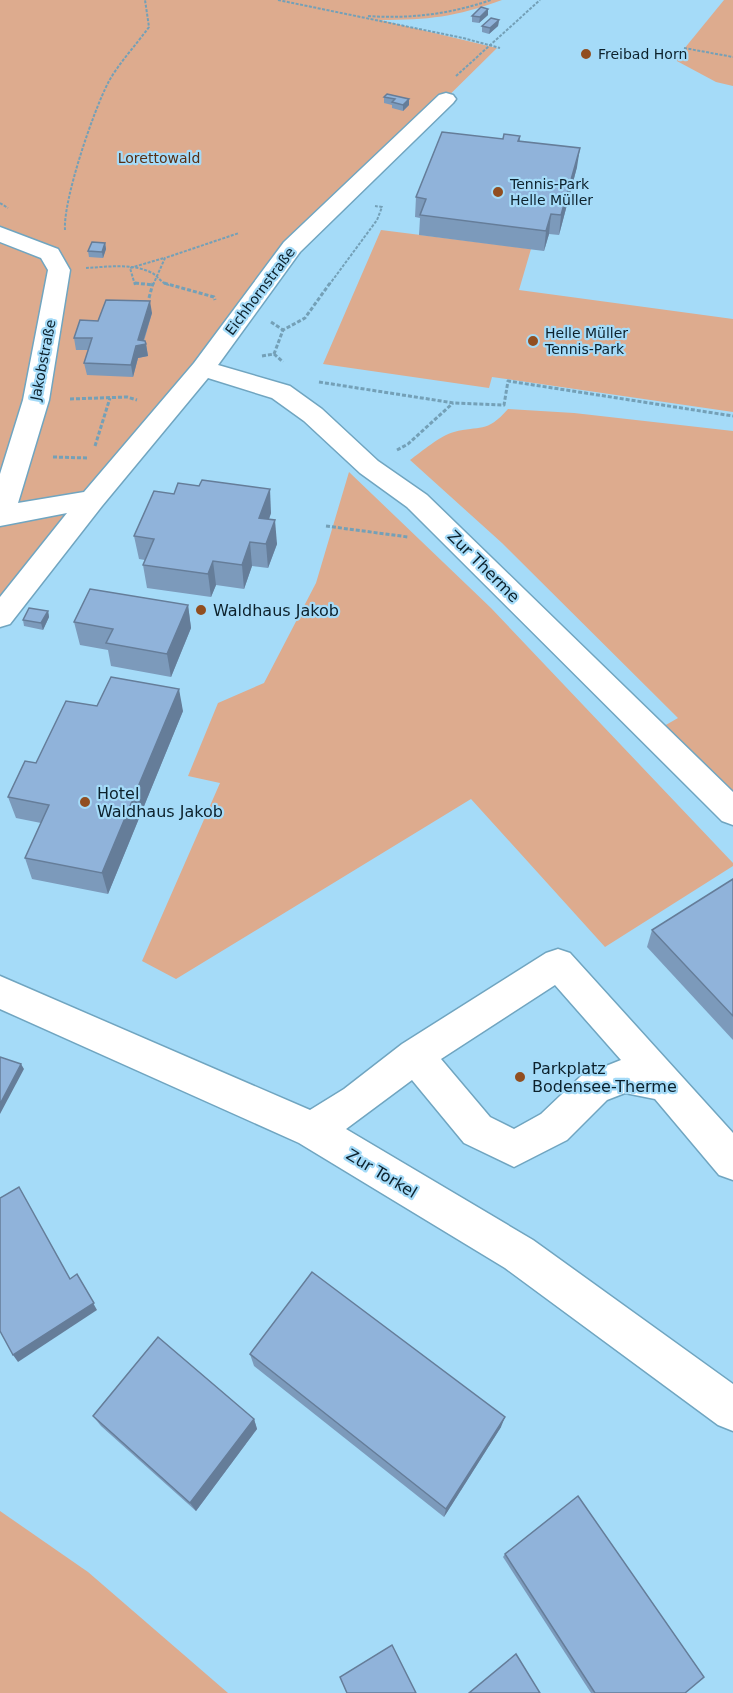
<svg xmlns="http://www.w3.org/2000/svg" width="733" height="1693" font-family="'DejaVu Sans',sans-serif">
<rect width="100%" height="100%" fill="#a5dbf8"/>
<g fill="#ddab8e">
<path d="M0,0H502C455,17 429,20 380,20L497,48L273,269L0,608Z"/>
<path d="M724,0H733V86L716,82L675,60Z"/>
<path d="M381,230L531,249L519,290L733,319V412L492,377L489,388L323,364Z"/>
<path d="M508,409L574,413L733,431V802L657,730L678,718L502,543L410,460C421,452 441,435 454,432C480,425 486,434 508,409Z"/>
<path d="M349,472L491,608L733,863V866L605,947L471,799L176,979L142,961L220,783L188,776L218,703L264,683L316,583Z"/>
<path d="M0,1511L88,1572L228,1693H0Z"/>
</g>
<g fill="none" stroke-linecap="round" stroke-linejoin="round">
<g stroke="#70a5c0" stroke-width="3">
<g id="minor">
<path d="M446,93L453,95L456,99L453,103L300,252L218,365L290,386L322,409L378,461L427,495L733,792V825L722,821L407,507L360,473L304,421L272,398L208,378L102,506L10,624L0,627V597L67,513L0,526V474L23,400L48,270L41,258L0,242V227L58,249L70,270L49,400L18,503L84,492L194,363L284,242L439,95Z"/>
<path d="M558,949L570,953L733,1133V1180L719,1175L655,1099L625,1093L607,1100L567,1140L514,1167L464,1143L412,1080L346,1129L533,1240L733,1384V1431L718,1425L505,1268L299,1143L0,1009V976L310,1110L344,1089L402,1044L546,953ZM555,985L621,1060L581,1076L541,1114L514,1129L490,1117L441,1059Z"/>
</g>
</g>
<g stroke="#74a0b7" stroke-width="2" stroke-dasharray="3 1.5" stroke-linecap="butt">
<path d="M278,0L463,38L500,48"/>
<path d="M368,16C411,19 450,14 491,0"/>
<path d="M684,48L733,57"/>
<path d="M456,76L540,0"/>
<path d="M0,203L8,208"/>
<path d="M65,230C63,200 93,112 108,83C118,64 136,45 149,27L145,0"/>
<path d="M86,268C106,267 131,263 150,272C158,275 160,283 169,285"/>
<path d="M135,285L130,268L164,258"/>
<path d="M153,285L165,258L239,233"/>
<path d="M329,285L377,220L382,207L375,206"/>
</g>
<g stroke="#74a0b7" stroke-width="3" stroke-dasharray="4 2" stroke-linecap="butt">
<path d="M135,283L153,285"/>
<path d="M164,283L214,297L215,300"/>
<path d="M149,298L153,283"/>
<path d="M271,322L283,330"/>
<path d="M274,354L283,362"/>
<path d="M262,356L274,354L283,330L305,318L330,283"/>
<path d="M319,382L454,403L504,405L508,381L733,416"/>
<path d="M70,399L127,397L137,400"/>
<path d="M95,446L110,398"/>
<path d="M397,450L408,444L453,403"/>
<path d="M53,457L88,458"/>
<path d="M326,526L408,537"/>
</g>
<use href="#minor" fill="#fff" fill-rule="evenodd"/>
</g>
<g fill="#7c9abb">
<path d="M488,15L479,23L472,22V16Z"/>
<path d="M499,20L498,26L489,34L482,32V26Z"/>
<path d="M384,97L409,99V105L403,111L392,108V105L384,103Z"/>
<path d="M520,136V141L577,167L559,235L549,234L544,251L419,235L420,218L415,217L416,197L503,139Z"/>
<path d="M105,243L106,249L103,258L89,257L88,251Z"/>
<path d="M152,313L144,341L146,344L148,356L138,358L133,377L87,375L84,363L88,350H76L74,338Z"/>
<path d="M271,513L269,519L277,544L268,568L252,566L244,589L216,585L211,597L147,588L143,565L145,560L139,559L134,536Z"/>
<path d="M188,605L191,628L171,677L111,666L108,650L80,645L74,622Z"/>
<path d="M48,611L49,617L43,630L24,626L23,620Z"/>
<path d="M97,706L183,711L108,894L32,879L25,858L41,823L16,818L8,797L36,763Z"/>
<path d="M733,879V1040L647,947L652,930Z"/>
<path d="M250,1354L501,1427L444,1517L254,1366Z"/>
<path d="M93,1416L254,1419L257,1429L196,1511L101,1426Z"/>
<path d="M505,1554L685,1693H591L503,1557Z"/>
</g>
<g fill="#657d99">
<path d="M488,9V15L479,23L480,17Z"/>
<path d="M499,20L498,26L489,34L490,28Z"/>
<path d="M409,99V105L403,111V105Z"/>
<path d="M580,148L577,167L559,235L561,215Z"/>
<path d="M551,214L549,234L544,251L546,231Z"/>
<path d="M105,243L106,249L103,258L102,252Z"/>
<path d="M150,301L152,313L142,345L146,344L148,356L138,358L133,377L131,365Z"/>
<path d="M270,489L271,513L261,542L259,518Z"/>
<path d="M275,520L277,544L268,568L266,544Z"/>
<path d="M250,542L252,566L244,589L242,565Z"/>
<path d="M213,561L216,585L211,597L208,574Z"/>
<path d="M188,605L191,628L171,677L167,654Z"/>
<path d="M48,611L49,617L43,630L41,623Z"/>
<path d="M179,689L183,711L108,894L102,873Z"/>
<path d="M21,1064L24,1069L0,1114V1104Z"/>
<path d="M77,1274L97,1310L18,1362L13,1355Z"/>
<path d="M505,1417L501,1427L444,1517L446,1509Z"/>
<path d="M254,1419L257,1429L196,1511L190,1503Z"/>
</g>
<g fill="#90b3da" stroke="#657d99" stroke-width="1.5">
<path d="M481,7L488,9L480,17L472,16Z"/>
<path d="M491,18L499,20L490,28L482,26Z"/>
<path d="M387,94L409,99L403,105L392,102L395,99L384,97Z"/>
<path d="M442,132L503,139L504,134L520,136L518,141L580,148L561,215L551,214L546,231L420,215L426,199L416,197Z"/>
<path d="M92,242L105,243L102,252L88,251Z"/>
<path d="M106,300L150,301L138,340L145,341L146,344L136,346L131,365L84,363L92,338H74L80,320L98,321Z"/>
<path d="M202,480L270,489L259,518L275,520L266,544L250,542L242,565L213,561L208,574L143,565L154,539L134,536L154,491L174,494L178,483L199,486Z"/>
<path d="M90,589L188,605L167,654L106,643L113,629L74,622Z"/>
<path d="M29,608L48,611L41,623L23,620Z"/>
<path d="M111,677L179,689L102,873L25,858L49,805L8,797L25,761L36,763L66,701L97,706Z"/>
<path d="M733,879V1016L652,930Z"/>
<path d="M0,1057L21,1064L0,1104Z"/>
<path d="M19,1187L70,1279L77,1274L94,1303L13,1355L0,1331V1198Z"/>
<path d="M312,1272L505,1417L446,1509L250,1354Z"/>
<path d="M158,1337L254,1419L190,1503L93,1416Z"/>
<path d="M578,1496L704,1677L685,1693H595L505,1554Z"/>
<path d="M392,1645L416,1693H347L340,1677Z"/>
<path d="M516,1654L540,1693H469Z"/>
</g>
<g fill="#914e20" stroke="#a5dbf8" stroke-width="2">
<circle cx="586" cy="54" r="6"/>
<circle cx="498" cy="192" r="6"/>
<circle cx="533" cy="341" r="6"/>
<circle cx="201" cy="610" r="6"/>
<circle cx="85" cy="802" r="6"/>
<circle cx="520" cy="1077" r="6"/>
</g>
<g text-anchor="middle" stroke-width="4.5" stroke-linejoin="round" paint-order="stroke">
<g font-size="14" fill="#0c212c" stroke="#a5dbf8" text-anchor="start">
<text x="598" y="59">Freibad Horn</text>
<text x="510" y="189">Tennis-Park<tspan x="510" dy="16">Helle Müller</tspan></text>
<text x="545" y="338">Helle Müller<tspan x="545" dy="16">Tennis-Park</tspan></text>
</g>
<g font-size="14" fill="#582e12" stroke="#a5dbf8">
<text x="159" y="163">Lorettowald</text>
</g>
<g font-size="14" fill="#0c212c" stroke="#a5dbf8">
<text transform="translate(260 291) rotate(-53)" y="5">Eichhornstraße</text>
<text transform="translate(43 360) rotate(-79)" y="5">Jakobstraße</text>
</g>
<g font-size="16" fill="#0c212c" stroke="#a5dbf8">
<text transform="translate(484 566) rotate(45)" y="6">Zur Therme</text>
<text transform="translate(382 1173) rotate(31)" y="6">Zur Torkel</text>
</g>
<g font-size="16" fill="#0c212c" stroke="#a5dbf8" text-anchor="start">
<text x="213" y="616">Waldhaus Jakob</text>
<text x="97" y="799">Hotel<tspan x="97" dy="18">Waldhaus Jakob</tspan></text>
<text x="532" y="1074">Parkplatz<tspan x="532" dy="18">Bodensee-Therme</tspan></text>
</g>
</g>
</svg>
